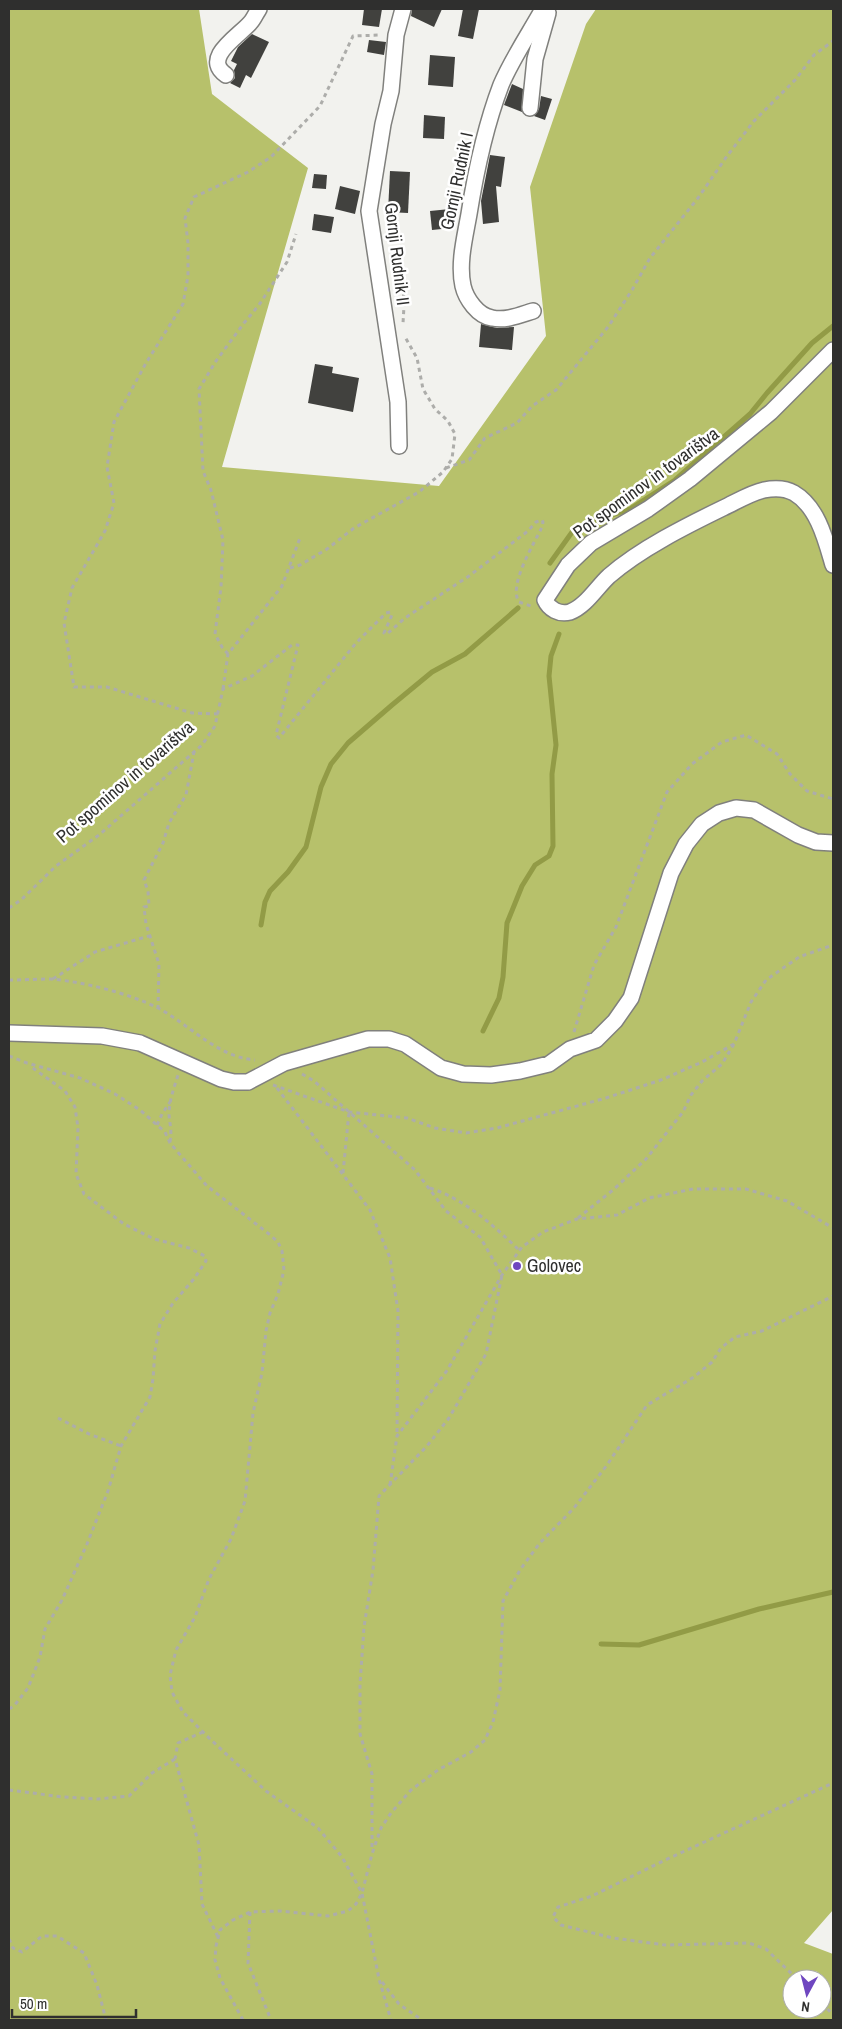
<svg xmlns="http://www.w3.org/2000/svg" width="842" height="2029" font-family="'Archivo Narrow',sans-serif">
<rect width="100%" height="100%" fill="#f2f2ee"/>
<path fill="#b7c16b" fill-rule="evenodd" d="M9,9H199L212,94L308,168L222,467L439,486L546,336L530,187L586,24L596,9H833V1910L804,1943L833,1954V2020H9ZM792,1979H822V2009H792Z"/>
<g fill="none" stroke-linecap="round" stroke-linejoin="round">
<g stroke="#929b46" stroke-width="5">
<path d="M550,563L575,528L630,509L675,480L750,414L767,393L812,343L833,326"/>
<path d="M261,925L265,902L270,891L288,872L306,847L321,787L331,764L348,743L392,705L432,672L465,654L518,608"/>
<path d="M483,1031L499,998L503,977L507,923L522,886L535,865L549,856L553,846L552,774L556,745L549,676L551,656L559,634"/>
<path d="M601,1644L639,1645L759,1609L833,1592"/>
</g>
</g>
<g fill="#41413e">
<path d="M364,9H382L379,27L362,25Z"/>
<path d="M412,9H442L434,27L411,16Z"/>
<path d="M463,9H479L473,39L458,36Z"/>
<path d="M252,34L269,42L251,78L246,75L240,88L230,83L235,78L234,70L237,64L231,61L238,47Z"/>
<path d="M369,40L386,42L384,55L367,52Z"/>
<path d="M430,55L455,57L453,87L428,85Z"/>
<path d="M512,84L523,89L522,112L504,105Z"/>
<path d="M541,96L552,99L545,120L534,116L539,109Z"/>
<path d="M424,115L445,117L444,139L423,138Z"/>
<path d="M490,155L505,157L501,187L496,186L499,222L483,224L481,201Z"/>
<path d="M390,171L410,172L408,213L388,212Z"/>
<path d="M314,174L327,175L326,189L312,188Z"/>
<path d="M340,186L360,191L355,214L335,209Z"/>
<path d="M450,209L452,228L432,230L430,211Z"/>
<path d="M314,214L334,217L331,233L312,230Z"/>
<path d="M481,324L497,328L514,327L512,350L479,347Z"/>
<path d="M315,364L333,367L332,373L359,378L353,412L308,403Z"/>
</g>
<g fill="none" stroke-linecap="round" stroke-linejoin="round">
<g stroke="#80807d" stroke-width="18">
<g id="street">
<path d="M226,75C201,58 239,36 250,23C254,19 256,13 259,9"/>
<path d="M530,108L535,59L548,13"/>
<path d="M533,311C520,315 506,321 492,318C478,316 466,299 463,286C458,263 465,237 469,214C476,170 485,127 501,85C512,59 529,34 543,9"/>
<path d="M833,350L771,412L690,479L648,509L591,543L568,565L545,600C549,609 559,615 570,612C586,606 597,587 609,576C640,549 686,526 723,508C736,502 750,493 764,490C774,488 785,488 794,493C818,507 826,541 833,565"/>
<path d="M399,446L398,402L369,211L383,124L391,91L396,35L403,9"/>
<path d="M9,1033L102,1036L140,1043L221,1079L234,1082H248L284,1063L368,1039H389L405,1044L441,1068L463,1074L491,1075L520,1071L549,1064L570,1049L596,1040L615,1021L631,998L671,873L686,844L702,824L719,813L736,808L754,810L798,835L816,842L833,843"/>
</g>
</g>
<g stroke="#adadaa" stroke-width="3" stroke-dasharray="4 4" stroke-linecap="butt">
<path d="M395,272C407,295 404,299 403,324"/>
<path d="M446,468L469,460L485,438L517,423L532,406L556,390L608,327L632,290L650,258L698,198L727,156L754,121L796,79L814,55L833,41"/>
<path d="M290,568L300,565L327,549L354,528L419,492L443,472L452,459L455,434L448,421L435,409L423,389L417,358L405,337"/>
<path d="M228,654L222,647L215,634L221,587L223,540L211,490L203,471L199,389L216,361L244,323L259,305L287,262L296,234"/>
<path d="M223,689L228,654L282,586L300,538"/>
<path d="M218,714L192,713L107,687H74L64,623L72,588L105,531L114,503L107,467L114,422L146,363L183,304L188,276V243L185,218L194,197L248,172L271,157L320,106L353,36L381,35"/>
<path d="M9,908L21,900L56,866L99,835L202,745L215,726L223,689L252,676L292,645H298L276,735L279,738L356,643L386,613L390,612L392,615L384,633L387,634L405,618L469,576L528,531L536,522L542,520L543,522L542,527C534,544 508,585 519,602L531,606"/>
<path d="M53,979L95,952L149,936"/>
<path d="M9,980C23,980 37,979 51,979C84,982 128,993 158,1008C190,1025 217,1057 255,1060"/>
<path d="M158,1009L159,964L146,924L144,907L149,906L148,891L144,880L163,843L169,823L186,795L194,752"/>
<path d="M574,1032L594,965L616,927L667,792L692,764L722,742L746,735L777,754L790,774L807,791L833,799"/>
<path d="M9,1056L27,1063L80,1078L115,1094L140,1110L165,1132L170,1143L207,1186L269,1234L278,1242L282,1251L284,1270L278,1294L270,1313L266,1331L262,1373L253,1413L245,1501L231,1539L209,1579L195,1617L176,1650L170,1675L172,1692L183,1712L209,1738L266,1791L318,1828L342,1857L362,1893L379,1979L391,2020"/>
<path d="M302,1074L314,1081L415,1170L446,1211L480,1237L502,1275L486,1354L449,1418L427,1446L379,1496L373,1570L364,1627L360,1684V1734L372,1774V1851"/>
<path d="M273,1085L349,1112L407,1118L435,1128L466,1133L497,1128L606,1098L661,1080L702,1062L734,1044"/>
<path d="M277,1088L370,1210L390,1258L398,1311L397,1436"/>
<path d="M157,1125L162,1114L170,1102"/>
<path d="M170,1142C172,1130 170,1126 169,1115C169,1101 174,1088 178,1075"/>
<path d="M343,1173L349,1112"/>
<path d="M430,1188C466,1200 493,1225 520,1251"/>
<path d="M578,1218L613,1190L646,1159L683,1112L691,1095L702,1081L722,1064L734,1044L751,1002L766,980L799,957L833,945"/>
<path d="M58,1418L89,1434L121,1446"/>
<path d="M390,1485L397,1436L446,1372L502,1275L522,1247L543,1232L577,1219L617,1215L649,1198L693,1189H746L787,1201L833,1228"/>
<path d="M9,1709L14,1706L28,1688L40,1657L45,1629L62,1600L87,1544L108,1491L121,1446L150,1397L153,1379L155,1351L160,1324L173,1303L194,1279L206,1261L205,1256L189,1248L154,1239L124,1224L84,1194L76,1174L78,1128L75,1107L65,1091L30,1066"/>
<path d="M203,1732L178,1743L175,1759L199,1845L202,1904L218,1937"/>
<path d="M9,1790L63,1797L98,1799L129,1796L152,1773L175,1759"/>
<path d="M250,1912L248,1963L271,2020"/>
<path d="M9,1939L13,1948L22,1952L42,1936H57L84,1953L97,1985L106,2020"/>
<path d="M797,1979L766,1949L749,1943L665,1945L613,1938L561,1925L553,1917L558,1907L592,1896L663,1861L833,1783"/>
<path d="M382,1982L399,2004L422,2020"/>
<path d="M822,2003L833,2015"/>
<path d="M243,2020L220,1978L215,1960L216,1946L220,1930L233,1920L250,1912L280,1911L328,1916L348,1911L356,1904L362,1893L372,1854L381,1828L391,1813L411,1790L438,1770L471,1752L485,1740L493,1722L500,1690L503,1601L520,1570L539,1544L574,1508L607,1465L647,1405L694,1377L712,1362L721,1348L735,1337L762,1331L833,1296"/>
</g>
<use href="#street" stroke="#fff" stroke-width="15"/>
</g>
<circle fill="#6f47c0" stroke="#fff" stroke-width="2" cx="517" cy="1266" r="5"/>
<g text-anchor="middle" stroke-width="5" stroke-linejoin="round" paint-order="stroke">
<g font-size="18" fill="#2f2f2e" stroke="#fff">
<text transform="translate(457 181) rotate(-78)" y="6">Gornji Rudnik I</text>
<text transform="translate(397 254) rotate(83)" y="6">Gornji Rudnik II</text>
<text transform="translate(646 483) rotate(-36)" y="6">Pot spominov in tovarištva</text>
<text transform="translate(125 782) rotate(-41)" y="6">Pot spominov in tovarištva</text>
</g>
<g font-size="18" fill="#2f2f2e" stroke="#fff" text-anchor="start">
<text x="527" y="1272">Golovec</text>
</g>
</g>
<rect width="842" height="2029" fill="none" stroke="#2f2f2e" stroke-width="20"/>
<g transform="translate(807 1994) rotate(187)"><circle r="24" fill="#ffffff" stroke="#acacab"/>
<path d="M0-4L9 19L0 12L-9 19Z" fill="#6f47c0"/>
<text y="-8" font-size="14" font-weight="bold" text-anchor="middle" fill="#2f2f2e">N</text>
</g>
<path d="M12 2009v8h124v-8" fill="none" stroke="#2f2f2e" stroke-width="2.5"/>
<text x="20" y="2009" font-size="15" fill="#2f2f2e" stroke="#ffffff" stroke-width="4" paint-order="stroke">50 m</text>
</svg>
